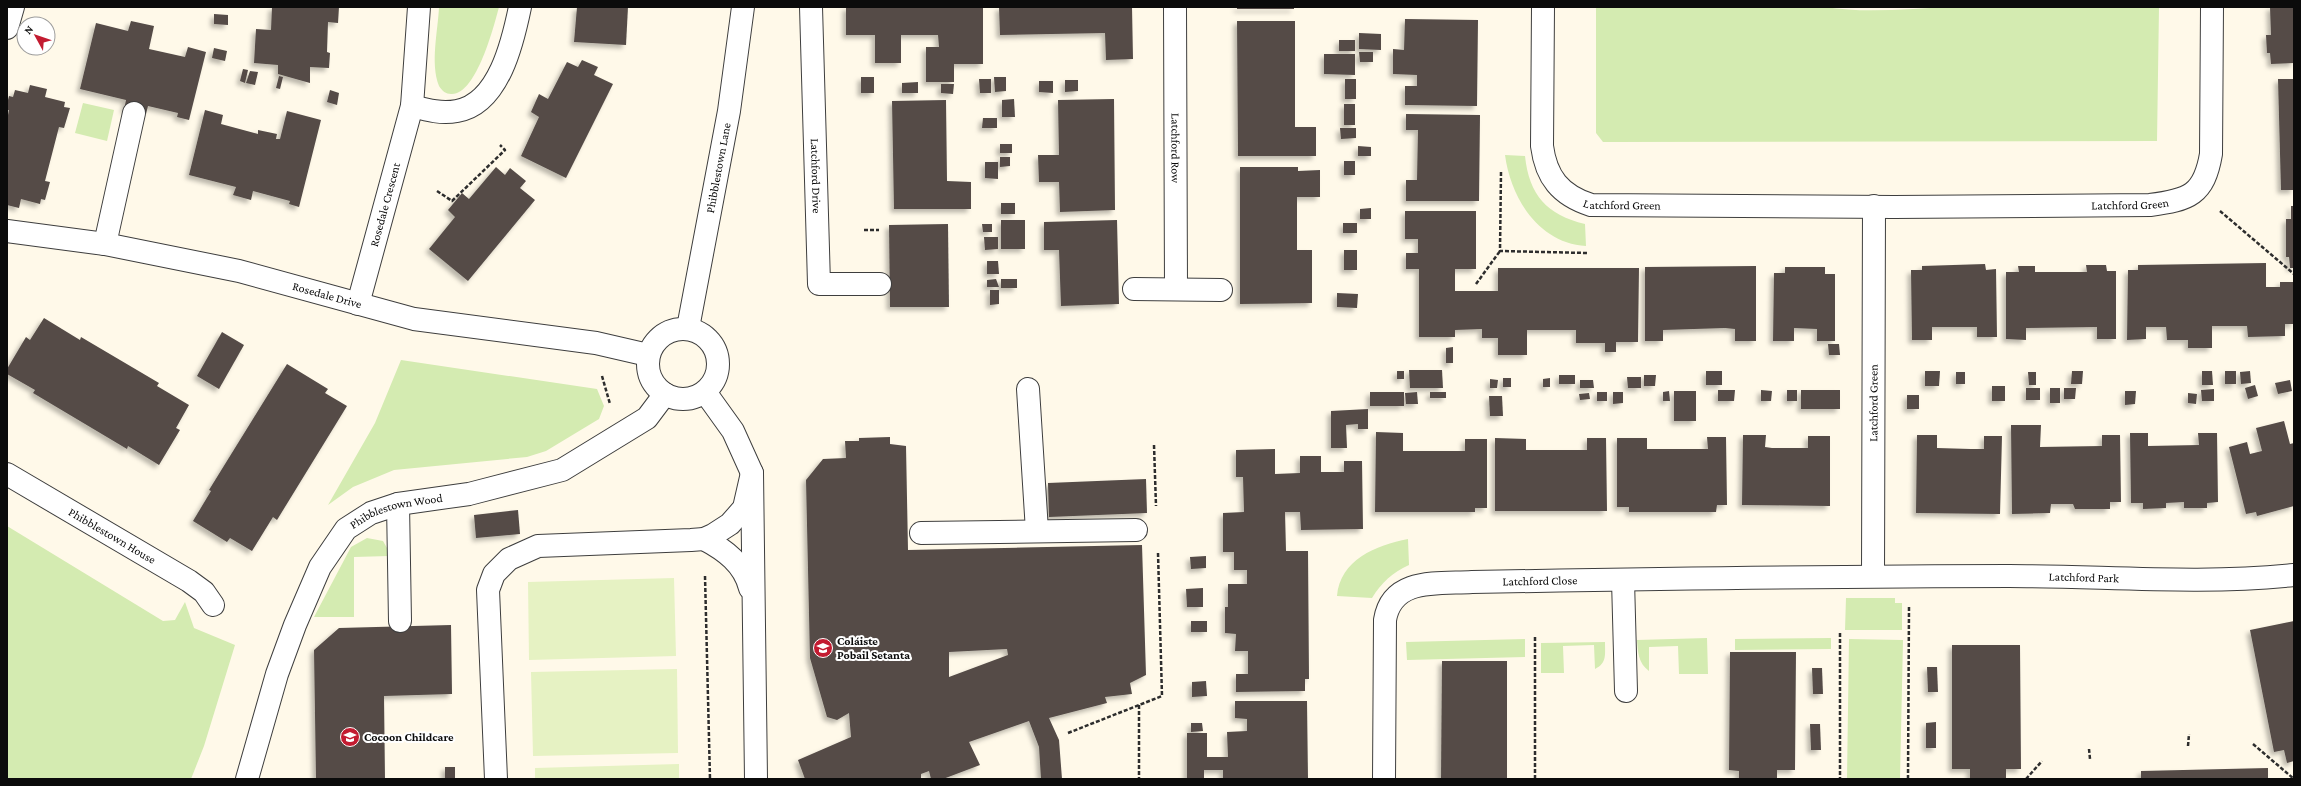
<svg xmlns="http://www.w3.org/2000/svg" width="2301" height="786" font-family="'Crimson Pro',serif">
<defs>
<filter id="shadow"><feDropShadow dx="-3.5" dy="3.5" stdDeviation="2" flood-color="#0004"/></filter>
</defs>
<rect width="100%" height="100%" fill="#fff9e9"/>
<g fill="#d4ebb1">
<path d="M439,7H499C494,26 476,96 451,94C446,94 442,91 439,86C430,63 438,31 439,7Z"/>
<path d="M1596,7H1825C1868,14 1911,8 1955,7C2023,6 2091,7 2159,7L2157,141L1603,142L1596,133Z"/>
<path d="M83,103L114,110L107,141L75,133Z"/>
<path d="M1505,155L1525,156C1529,195 1547,215 1585,224L1586,246C1539,243 1511,199 1505,155Z"/>
<path d="M401,360L597,389L604,406L599,419L546,451L527,457L394,470L353,487L328,505L375,423Z"/>
<path d="M7,526L163,621L175,620L185,602L194,628L235,645L204,746L191,779H7Z"/>
<path d="M367,538L383,541L387,548L389,556L354,557V617H314L351,547Z"/>
<path d="M1408,539L1409,565C1392,573 1382,582 1372,598L1337,596C1340,560 1376,545 1408,539Z"/>
<path d="M1846,598H1895V603H1902V630H1845Z"/>
<path d="M1707,638L1708,674H1679L1678,646L1649,647V671C1638,663 1638,652 1637,640Z"/>
<path d="M1831,638V649L1735,650V639Z"/>
<path d="M1525,639V657L1407,660L1406,642Z"/>
<path d="M1849,639L1903,640L1900,779H1847Z"/>
<path d="M1605,642C1605,655 1607,663 1595,669L1594,645L1563,646L1564,673H1541V643Z"/>
</g>
<g fill="#e6f2c3">
<path d="M674,578L676,656L529,660L528,582Z"/>
<path d="M677,669L678,753L533,756L531,672Z"/>
<path d="M679,764V779H535V768Z"/>
</g>
<g fill="#544b47" fill-rule="evenodd" filter="url(#shadow)">
<path d="M272,7H339L338,23L328,22L327,52L330,53L329,68L310,67V83L278,74V65L254,63L256,29L271,30Z"/>
<path d="M577,7H628L626,45L574,42Z"/>
<path d="M846,7H983V64H954V82H926V47H939L938,35H901V63H875V35H846Z"/>
<path d="M999,7H1132L1133,59L1106,60L1105,33L1000,35Z"/>
<rect x="1237" y="7" width="57" height="2"/>
<path d="M2270,7H2294V63L2271,64L2270,53H2267L2266,35H2271Z"/>
<path d="M214,14L228,15V25L214,24Z"/>
<path d="M1405,19L1478,20L1477,106L1405,105V86H1417V75L1393,74V49L1404,50Z"/>
<path d="M131,21L154,26L149,49L185,57L188,47L206,52L189,120L177,117L178,113L148,106L146,114L124,110L126,100L80,89L96,23L128,31Z"/>
<path d="M1237,21H1295V127H1316V156H1238Z"/>
<path d="M1359,33L1381,34V50L1359,49Z"/>
<rect x="1339" y="40" width="16" height="11"/>
<path d="M214,48L227,51L225,61L212,58Z"/>
<path d="M1359,52H1373V62H1360Z"/>
<path d="M1324,54H1355V75L1324,74Z"/>
<path d="M582,60L598,67L594,75L613,84L566,178L521,156L539,117L531,112L539,94L548,99L567,62L578,67Z"/>
<path d="M243,69L248,70L245,83L240,81Z"/>
<path d="M250,71L258,72L255,85L246,83Z"/>
<path d="M279,76L283,77L280,89L276,88Z"/>
<rect x="861" y="77" width="13" height="16"/>
<path d="M994,77H1006V91L995,92Z"/>
<path d="M979,79H991V93H980Z"/>
<rect x="1345" y="79" width="11" height="20"/>
<path d="M2278,79H2294V190H2281Z"/>
<path d="M1065,80H1078V91L1065,92Z"/>
<path d="M1039,81H1053V93L1039,92Z"/>
<path d="M918,82V93H902V83Z"/>
<path d="M941,84H954L953,94L941,93Z"/>
<path d="M30,85L47,89L45,97L65,102L64,107L70,108L64,128L59,127L45,181L50,182L45,200L41,199L40,204L21,199L19,208L7,205V120L9,110H7V104L9,96L13,97L15,90L28,93Z"/>
<path d="M330,90L339,93L337,105L327,102Z"/>
<path d="M1014,99L1015,117H1002V100Z"/>
<path d="M1114,99L1115,210L1060,212L1059,182H1039L1038,155H1059L1058,100Z"/>
<path d="M946,100L947,181L971,182V209H894L892,101Z"/>
<rect x="1344" y="104" width="11" height="21"/>
<path d="M205,110L223,115L221,124L258,134V130L277,134L276,139H280L287,111L321,120L299,207L289,204L290,201L253,191L251,200L233,195L236,187L189,175Z"/>
<path d="M1406,114L1480,115L1479,201H1406V180H1417L1418,130H1406Z"/>
<path d="M983,118H997V128H982Z"/>
<path d="M1340,128H1356V138L1341,139Z"/>
<rect x="1000" y="144" width="12" height="9"/>
<path d="M1358,146L1371,147V156H1358Z"/>
<path d="M1000,157H1010V166L1000,167Z"/>
<rect x="1344" y="161" width="11" height="14"/>
<path d="M985,162H998V179L985,178Z"/>
<path d="M496,167L505,175L510,168L526,181L520,188L535,200L468,281L429,249L455,217L448,210L462,193L469,199Z"/>
<path d="M1240,167H1298V171L1320,170V197H1297V250H1312V303L1240,304Z"/>
<rect x="1001" y="203" width="14" height="11"/>
<path d="M2291,206H2294V268H2290L2289,257H2286V219H2291Z"/>
<path d="M1371,208V219H1360V209Z"/>
<path d="M1405,211H1476V269H1455V291H1498V268H1639L1638,342H1616V352H1605V343H1576V330H1527V355H1498V338H1482V329L1455,330V337H1419V269H1406V253H1418V239H1405Z"/>
<rect x="1001" y="220" width="24" height="29"/>
<path d="M1117,220L1119,304L1061,306L1059,250H1044V222Z"/>
<rect x="1343" y="223" width="14" height="10"/>
<path d="M948,224L949,307H890L889,225Z"/>
<path d="M982,224H992V232H983Z"/>
<path d="M984,237H998V249L985,250Z"/>
<rect x="1344" y="250" width="13" height="20"/>
<path d="M987,261H998L999,274H987Z"/>
<path d="M2266,263V287H2280V282H2293L2294,324H2285V336L2248,337L2247,326H2212V348H2188V340H2167L2166,327H2146V339L2127,340L2128,270H2138V265Z"/>
<path d="M1985,264L1986,270L1996,269L1997,337H1977V327H1932V340H1912L1911,270H1922V266Z"/>
<path d="M2086,265H2106L2107,271H2116V339H2097V327L2026,328V340L2006,339V272H2019L2018,266H2035V272H2087Z"/>
<path d="M1756,266V341H1735V329L1725,328L1663,330V341H1645V267Z"/>
<path d="M1785,267H1825V274H1835V341H1817V329L1794,328V341H1773L1774,273H1785Z"/>
<path d="M996,279L999,287H987V280Z"/>
<rect x="1001" y="279" width="16" height="9"/>
<path d="M990,290H999V304L990,305Z"/>
<path d="M1337,293L1358,294L1357,308L1337,307Z"/>
<path d="M44,318L80,340L81,337L159,383L157,386L189,405L176,428L180,430L159,465L128,446L127,449L33,393L35,390L7,374V369L26,337L30,340Z"/>
<path d="M222,332L244,345L219,389L197,376Z"/>
<path d="M1828,344H1839L1840,355H1829Z"/>
<path d="M1453,347V363H1446V348Z"/>
<path d="M287,364L328,389L325,393L347,406L277,520L273,517L252,551L230,538L227,542L193,521L211,491L209,490Z"/>
<path d="M1409,370H1442L1443,388H1410Z"/>
<rect x="1397" y="371" width="7" height="8"/>
<rect x="1706" y="371" width="16" height="14"/>
<path d="M1925,371H1940L1939,386H1925Z"/>
<path d="M2072,371H2083L2082,384H2071Z"/>
<path d="M2202,371H2212L2213,385H2202Z"/>
<rect x="2225" y="371" width="11" height="13"/>
<path d="M2250,371L2251,383L2241,384L2240,372Z"/>
<rect x="1956" y="372" width="9" height="12"/>
<path d="M2028,372H2036V385H2029Z"/>
<rect x="1559" y="375" width="16" height="9"/>
<path d="M1644,375H1656L1655,386H1644Z"/>
<path d="M1627,377H1641V388H1628Z"/>
<rect x="1503" y="378" width="8" height="9"/>
<path d="M1550,378V387H1543V379Z"/>
<path d="M1490,379L1498,380L1497,388H1490Z"/>
<path d="M1580,380H1593L1594,388H1580Z"/>
<path d="M2290,380L2292,391L2278,394L2275,383Z"/>
<path d="M2255,385L2258,396L2248,399L2245,388Z"/>
<rect x="1992" y="386" width="13" height="15"/>
<rect x="2026" y="388" width="14" height="12"/>
<rect x="2050" y="388" width="10" height="15"/>
<path d="M2064,388H2076L2075,399H2064Z"/>
<path d="M2214,389V401H2202L2201,390Z"/>
<path d="M1718,390H1735L1734,401H1718Z"/>
<path d="M1761,390L1772,391L1771,401H1761Z"/>
<rect x="1787" y="390" width="10" height="11"/>
<rect x="1801" y="390" width="39" height="19"/>
<path d="M1669,391L1670,401H1663V392Z"/>
<rect x="1674" y="391" width="22" height="30"/>
<path d="M2125,391H2136L2135,404L2125,405Z"/>
<rect x="1370" y="392" width="34" height="14"/>
<path d="M1417,392L1418,404H1406L1405,393Z"/>
<rect x="1430" y="392" width="16" height="6"/>
<rect x="1597" y="392" width="10" height="9"/>
<path d="M1613,392H1623V403L1613,404Z"/>
<path d="M1589,393L1590,399L1580,400L1579,394Z"/>
<path d="M2188,393L2197,394L2196,404L2188,403Z"/>
<rect x="1907" y="395" width="12" height="14"/>
<path d="M1489,396H1502L1503,416H1490Z"/>
<path d="M1368,409V429H1358V424L1346,425L1347,448H1331V411Z"/>
<path d="M2284,421L2290,444L2294,443V506L2257,516L2256,512L2246,514L2229,447L2247,442L2250,454L2262,451L2256,428Z"/>
<path d="M2011,425H2041L2040,447L2102,446V435H2120L2121,502H2110V509H2075L2073,504H2051L2050,513L2012,514Z"/>
<path d="M1376,432L1403,433V451H1465V439H1487V508H1475V512H1375Z"/>
<path d="M2130,433H2148V446L2199,445L2198,433H2217L2218,502L2207,503V508H2184V502L2166,503V508L2143,509V503H2131Z"/>
<path d="M1743,435H1766L1765,447L1772,448H1808V436H1830V506L1742,505Z"/>
<path d="M1917,435H1937V448L1971,449H1984V436H2002L2000,514L1916,513Z"/>
<path d="M890,437V444L906,446L908,550L1142,545L1146,675L1130,683L1132,694L1105,697L1107,703L1049,718L1059,740L1062,779H1041L1039,747L1029,721L969,742L980,765L943,779H931L929,771L921,774V779H805L798,760L851,737L849,713L837,720L827,717L810,658L806,480L823,459L846,458L845,441H859V438ZM1007,649L1008,655L949,677V652Z"/>
<path d="M1707,437H1726L1727,505H1717L1716,512H1629V507H1617V438H1647V449H1708Z"/>
<path d="M1495,438L1526,439V450H1587V438H1606L1607,511H1495Z"/>
<path d="M1275,449V474L1300,473V456H1321V472H1344V461H1362L1363,529L1301,530L1300,512H1285L1286,551H1308L1309,679H1305V691L1236,692V674H1248V651H1235L1236,634L1225,633V607H1228V584H1247V570H1234V552H1223V513L1244,512L1243,477H1236V450Z"/>
<path d="M1146,479L1147,513L1049,517L1048,483Z"/>
<path d="M518,510L520,534L476,538L474,515Z"/>
<path d="M1206,556V568L1191,569L1190,557Z"/>
<path d="M1203,588V607H1187L1186,589Z"/>
<rect x="1191" y="621" width="16" height="11"/>
<path d="M2294,621V761L2287,763L2284,750L2274,752L2250,630Z"/>
<path d="M451,625L452,694L384,696L385,779H316L314,650L339,628Z"/>
<path d="M1952,645H2020L2021,769H2006V779H1970V769H1952Z"/>
<path d="M1730,652H1796L1795,770H1777V779H1739V771L1729,770Z"/>
<path d="M1442,661H1507V779H1441Z"/>
<path d="M1927,667H1937L1938,692H1928Z"/>
<path d="M1812,668H1822L1823,694H1813Z"/>
<path d="M1206,681L1207,696L1192,697V682Z"/>
<path d="M1235,701H1307L1308,779H1223V770H1204V779H1187V733H1207V757H1228L1227,732L1247,731V719L1235,718Z"/>
<path d="M1936,722V748H1926V723Z"/>
<path d="M1191,723H1202L1203,731L1191,732Z"/>
<path d="M1810,724H1820L1821,750H1811Z"/>
<rect x="445" y="767" width="10" height="12"/>
<path d="M2268,768V779H2141V771Z"/>
</g>
<g fill="none" stroke-linecap="round" stroke-linejoin="round">
<g stroke="#3e3e3e" stroke-width="24">
<g id="minor">
<path id="s1" d="M811,7L819,284H880"/>
<path id="s2" d="M1175,7L1176,288"/>
<path id="s3" d="M1543,7L1542,146C1546,177 1560,195 1591,205L1894,207L2150,205C2189,200 2204,195 2211,154L2212,7"/>
<path d="M7,28L13,7"/>
<path d="M412,106C427,110 441,114 457,111C499,104 513,41 520,7"/>
<path id="s4" d="M7,231L105,244L239,271L414,319L596,343L648,355"/>
<path d="M105,244L134,113"/>
<path d="M1134,289L1221,290"/>
<path id="s5" d="M358,304L412,106L419,7"/>
<path id="s6" d="M688,328L729,111L743,7"/>
<circle cx="683" cy="364" r="35"/>
<path d="M1028,389L1037,531"/>
<path d="M705,392L733,431L752,473L756,779"/>
<path id="s7" d="M7,474L189,581L204,592L213,605"/>
<path d="M398,504L400,621"/>
<path d="M921,533L1136,530"/>
<path d="M704,539C725,550 744,564 750,588"/>
<path id="s8" d="M1873,576L1874,206"/>
<path d="M1623,580L1626,691"/>
<path id="s9" d="M247,779L277,674L295,625L320,567L346,529L371,513L398,504L469,494L562,470L647,418L665,394"/>
<path d="M496,779L488,590L494,574L509,559L538,546L691,540L704,539L713,535L730,524L744,508L752,473"/>
<path id="s10" d="M1384,779L1385,620C1392,577 1438,584 1472,582C1651,579 1830,576 2009,576C2104,576 2199,585 2294,575"/>
</g>
</g>
<g stroke="#2d2d2d" stroke-width="2.5" stroke-dasharray="4 2" stroke-linecap="butt">
<path d="M1501,172L1500,251L1587,253"/>
<path d="M437,191L452,201L505,150L500,145"/>
<path d="M2220,211L2294,274"/>
<path d="M864,230H879"/>
<path d="M1476,284L1500,251"/>
<path d="M602,376L610,404"/>
<path d="M1154,445L1156,506"/>
<path d="M705,576L710,779"/>
<path d="M1840,633V779"/>
<path d="M1139,705V779"/>
<path d="M1068,733L1162,696L1158,553"/>
<path d="M2253,744L2294,779"/>
<path d="M2188,746L2189,734"/>
<path d="M2089,749L2090,759"/>
<path d="M1535,779V635"/>
<path d="M1908,779L1909,607"/>
<path d="M2026,779L2042,761"/>
</g>
<use href="#minor" stroke="#fff" stroke-width="22"/>
</g>
<defs>
<g id="school-disc" transform="scale(1)"><circle r="9.5" fill="#c31b31" stroke="#fff"/><path d="M0-5L7-2L0 1L-7-2ZM-4 1L0 2.5L4 1V4Q0 6-4 4Z" fill="#fff"/></g>
</defs>
<g fill-rule="evenodd">
<use href="#school-disc" x="823" y="648"/>
<use href="#school-disc" x="350" y="737"/>
</g>
<g text-anchor="middle" stroke-width="4" stroke-linejoin="round" paint-order="stroke">
<g font-size="12" fill="#0b0b0b" stroke="#fff">
<text dy="4" stroke="none"><textPath href="#s2" startOffset="141">Latchford Row</textPath></text>
<text dy="4" stroke="none"><textPath href="#s6" startOffset="163">Phibblestown Lane</textPath></text>
<text dy="4" stroke="none"><textPath href="#s1" startOffset="169">Latchford Drive</textPath></text>
<text dy="4" stroke="none"><textPath href="#s3" startOffset="760">Latchford Green</textPath></text>
<text dy="4" stroke="none"><textPath href="#s3" startOffset="252">Latchford Green</textPath></text>
<text dy="4" stroke="none"><textPath href="#s5" startOffset="103">Rosedale Crescent</textPath></text>
<text dy="4" stroke="none"><textPath href="#s4" startOffset="327">Rosedale Drive</textPath></text>
<text dy="4" stroke="none"><textPath href="#s8" startOffset="173">Latchford Green</textPath></text>
<text dy="4" stroke="none"><textPath href="#s9" startOffset="325">Phibblestown Wood</textPath></text>
<text dy="4" stroke="none"><textPath href="#s7" startOffset="122">Phibblestown House</textPath></text>
<text dy="4" stroke="none"><textPath href="#s10" startOffset="876">Latchford Park</textPath></text>
<text dy="4" stroke="none"><textPath href="#s10" startOffset="332">Latchford Close</textPath></text>
</g>
<g font-size="12" font-weight="bold" fill="#0b0b0b" stroke="#fff" text-anchor="start">
<text x="837" y="645">Coláiste<tspan x="837" dy="14">Pobail Setanta</tspan></text>
<text x="364" y="741">Cocoon Childcare</text>
</g>
</g>
<rect width="2301" height="786" fill="none" stroke="#0b0b0b" stroke-width="16"/>
<g transform="translate(36 36) rotate(310)"><circle r="19" fill="#ffffff" stroke="#9d9d9d"/>
<path d="M0-3L7 15L0 10L-7 15Z" fill="#c31b31"/>
<text y="-6" font-size="11" font-weight="bold" text-anchor="middle" fill="#0b0b0b">N</text>
</g>
</svg>
